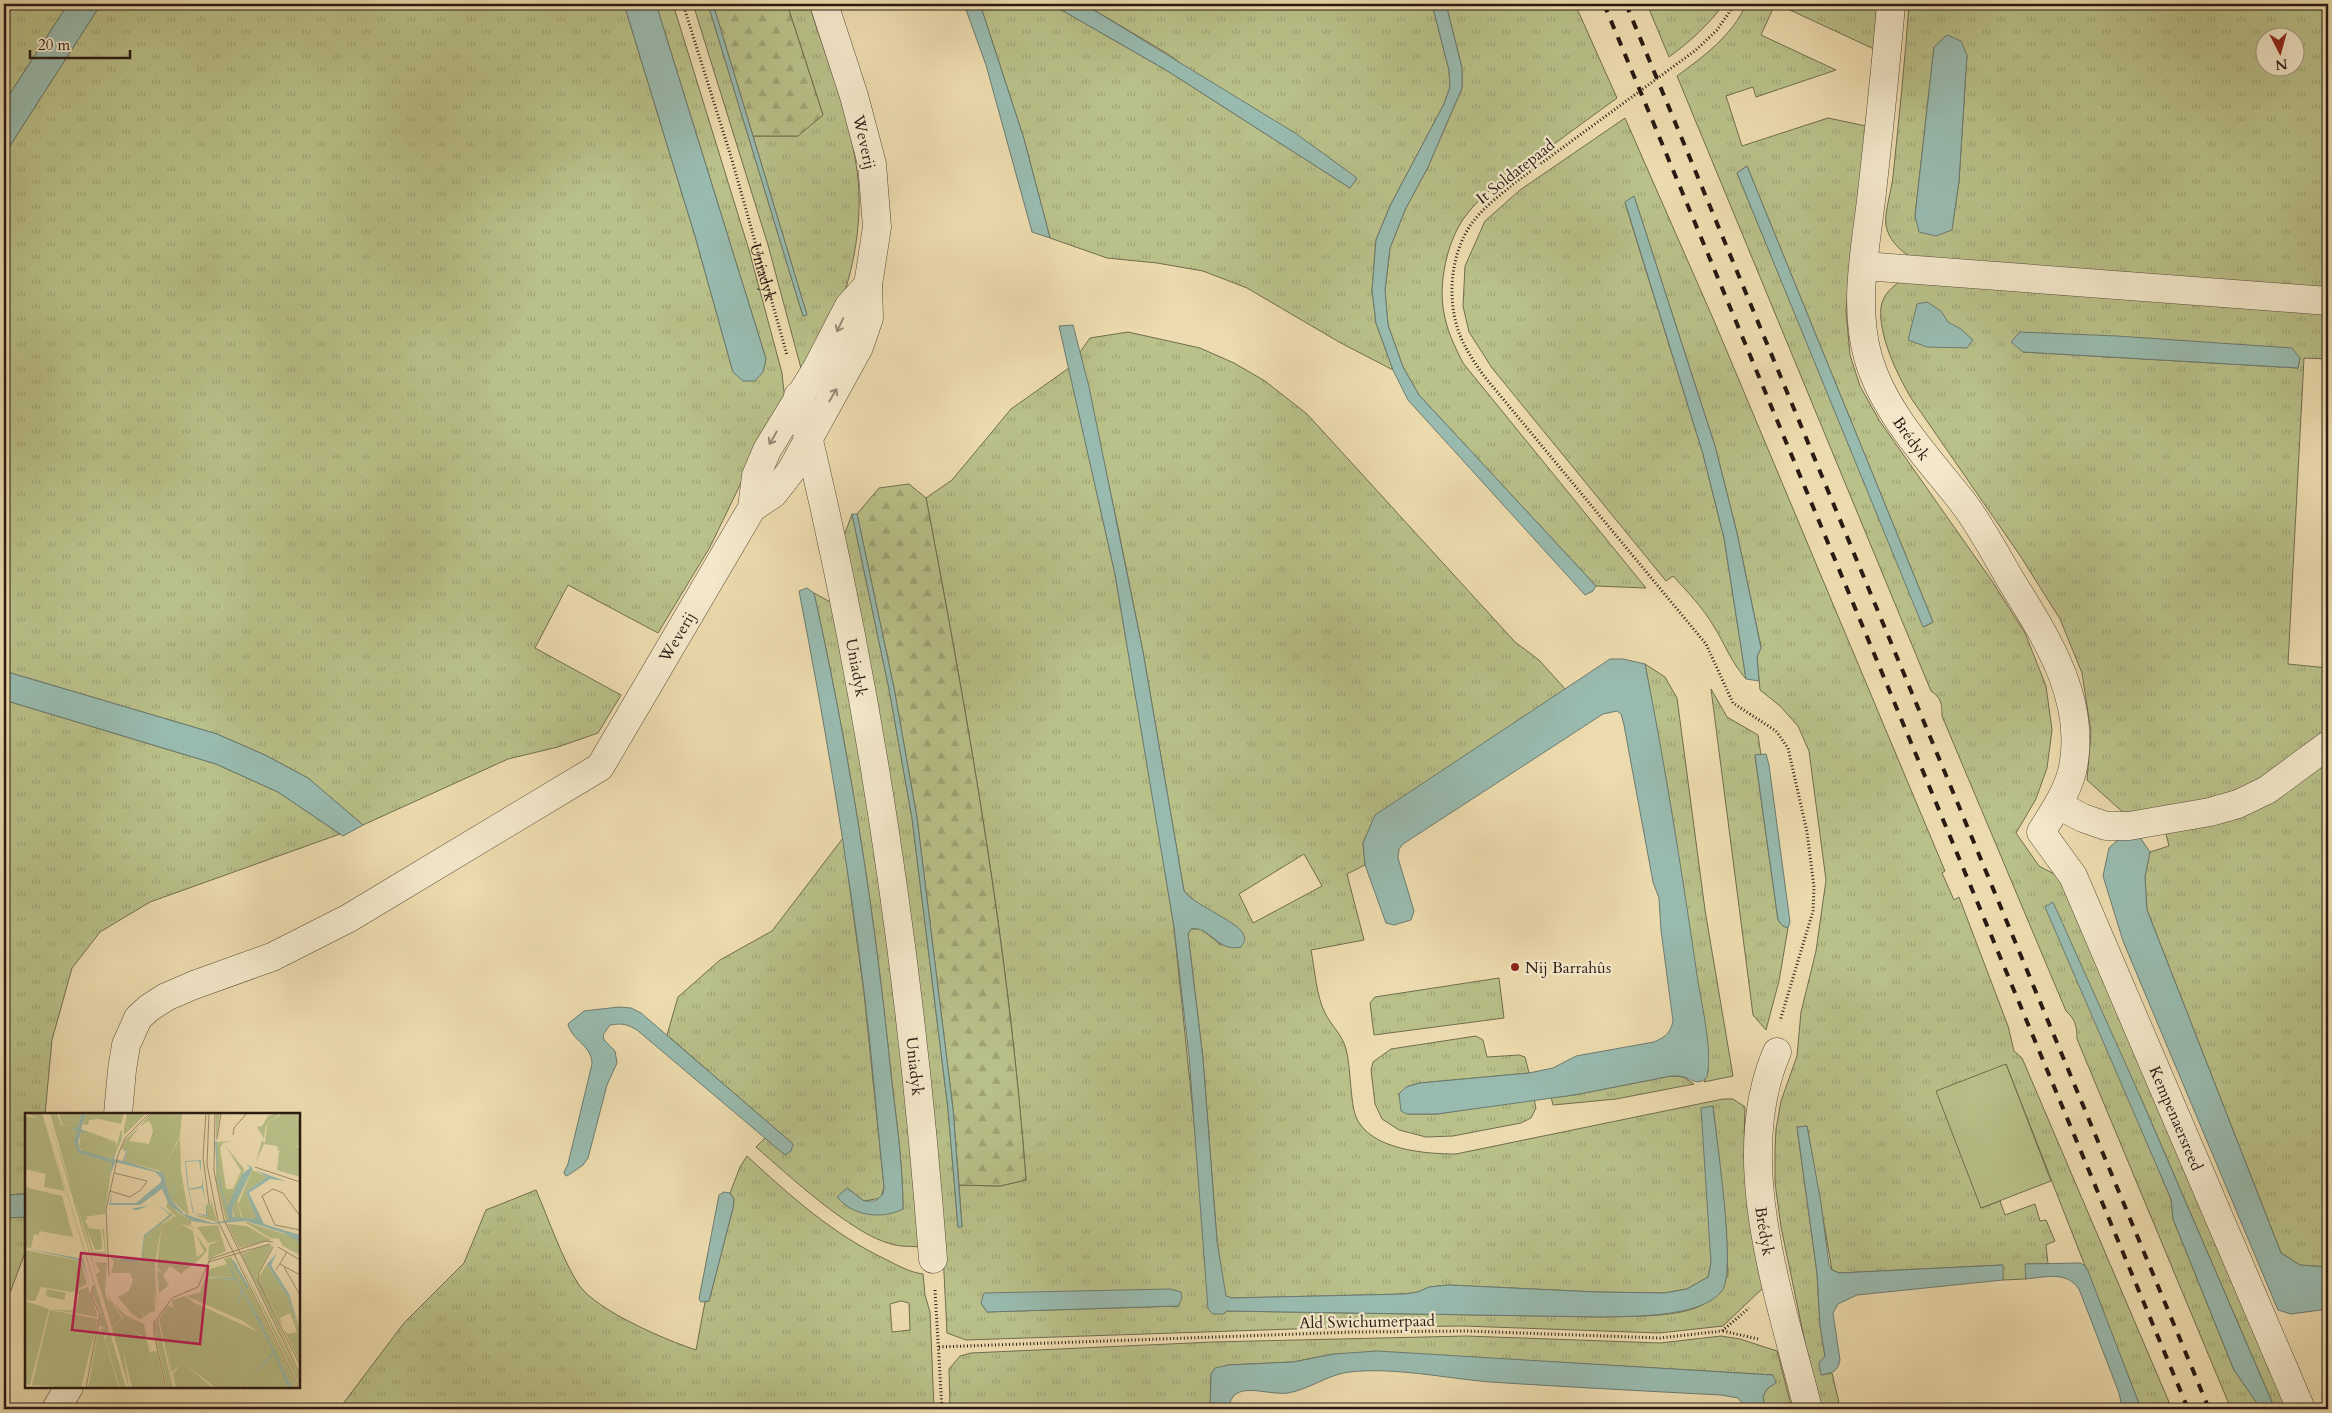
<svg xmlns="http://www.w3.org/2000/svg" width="2332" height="1413" font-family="Cardo,serif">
<defs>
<pattern id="grass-tufts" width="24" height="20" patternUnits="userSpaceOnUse" patternTransform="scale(1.25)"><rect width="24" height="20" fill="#b9c089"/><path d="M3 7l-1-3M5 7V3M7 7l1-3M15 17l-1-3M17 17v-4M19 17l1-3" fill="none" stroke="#9fa475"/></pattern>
<pattern id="forest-firs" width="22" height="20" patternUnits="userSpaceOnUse" patternTransform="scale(1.25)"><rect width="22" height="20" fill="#b9c089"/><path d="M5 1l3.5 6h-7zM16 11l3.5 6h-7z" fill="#9fa475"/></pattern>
</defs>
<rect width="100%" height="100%" fill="#ecdbae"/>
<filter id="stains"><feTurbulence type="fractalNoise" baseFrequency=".004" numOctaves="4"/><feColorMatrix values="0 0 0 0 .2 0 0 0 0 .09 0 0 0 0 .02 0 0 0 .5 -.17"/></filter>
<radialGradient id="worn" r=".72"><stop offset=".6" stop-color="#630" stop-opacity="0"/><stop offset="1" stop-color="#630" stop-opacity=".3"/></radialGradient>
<g fill="url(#grass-tufts)" stroke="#716d4e" fill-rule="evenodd">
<path d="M4,4H68L4,103Z"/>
<path d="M101,4H624L695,236L733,372H763L766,359L656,4H673L749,250L782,373L785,401L769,425L710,547L658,633L568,585L535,648L621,695L598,733L558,747L508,759L363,825L308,778L265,755L217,734L4,671V155Z"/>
<path d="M693,4H708L803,316L807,315L753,136H797L823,115L787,4H809C825,56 848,109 856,164C864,210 856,262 840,306C831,329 814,351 802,372L768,245Z"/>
<path d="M980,4H1051L1166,70L1350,188L1168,54L1084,4H1432L1449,70L1450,87L1444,104L1390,206L1376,240L1372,290L1376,323L1393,370L1339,342L1247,288L1203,271L1157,263L1107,258L1050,238L1024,139Z"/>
<path d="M1446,4H1575L1617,98C1592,116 1568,134 1543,152C1515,171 1484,190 1464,218C1447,242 1438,284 1444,313C1447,331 1455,347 1463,363L1646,588L1596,586L1419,395L1403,367L1388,325L1385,290L1390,248L1405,210L1428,167L1462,88V68Z"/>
<path d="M1647,4H1724C1708,25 1691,41 1669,57Z"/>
<path d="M1746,4H1775L1761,35L1836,70L1756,97L1753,87L1726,96L1742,146L1828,118L1866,126L1846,311L1850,355L1860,386L1879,420L1992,581L2025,633L2046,686L2052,730L2047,768L2036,799L2016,833L2039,866L2060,877L2291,1409H2275L2140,1096L2159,1171L2171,1199L2173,1219L2234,1370L2261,1409H2231L2077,1039C2077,1026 2075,1019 2066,1011L1942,716C1942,703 1941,698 1931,691L1677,76C1703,57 1733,35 1746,4ZM1747,166L1933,622L1924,627L1737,173Z"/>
<path d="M1777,4H1877L1874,49Z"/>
<path d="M1909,4H2328V294L1911,257C1899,250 1888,239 1886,225C1884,213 1892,189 1893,176C1899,118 1905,61 1909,4ZM1947,35L1967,55L1959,181L1952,229L1915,216L1934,47ZM2264,38H2294V68H2264Z"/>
<path d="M1625,118L1715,323L1945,871L1942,873L1954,900L1959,897L2008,1026L2014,1051L2022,1058L2172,1409H2141L2006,1064L1981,1208L2000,1201L2005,1215L2035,1204L2040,1221L2046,1220L2055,1241L2046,1245L2048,1264H2026V1279L2003,1280L2002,1265L1839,1273L1832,1270L1807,1126L1797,1127L1817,1273L1820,1325L1825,1356L1822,1375L1832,1373L1840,1407L1832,1408L1821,1404L1806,1347L1781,1227L1775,1183V1151L1776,1129L1781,1101L1797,1056L1801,1012L1816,951L1826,880L1809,751L1798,726L1780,706L1760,690L1757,657L1761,647L1737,533L1715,446L1634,196L1625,203L1703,454L1724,538L1746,679C1731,662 1725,644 1713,625C1703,608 1687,591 1673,576L1666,581L1492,368L1469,332L1463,306L1465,266L1485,221L1520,190Z"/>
<path d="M1902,280L2328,311V359L2304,358L2288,664L2328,668V734L2301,756L2239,791L2200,801L2126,815L2087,780L2091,732L2082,673L2060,619L2021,557L1911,398C1897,374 1878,335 1881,307C1883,294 1893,286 1902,280ZM2023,352L2300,358L2298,368Z"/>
<path d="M1128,332L1200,348L1234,363L1265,381L1307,414L1515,642L1539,660L1566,690L1375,816L1363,843L1365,865L1347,874L1364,940L1311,950C1315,970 1316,995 1325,1013C1331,1025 1343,1036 1346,1049C1351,1068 1350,1102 1356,1117C1370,1150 1426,1154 1456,1154L1723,1099H1733L1745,1107C1742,1169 1749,1227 1763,1288L1723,1326L1659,1333L1464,1326L1353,1327L966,1340L947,1333L940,1193L842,541L852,514L889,689L912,818L948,1109L958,1227L962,1226L959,1185L1000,1186L1026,1180C1009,950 969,724 926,498L952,480L1011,409L1069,368L1115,574L1157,822L1174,927L1196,1141L1223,1314L1227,1311L1601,1317C1629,1316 1678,1318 1702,1305C1711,1300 1720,1284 1728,1276L1726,1226L1713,1106L1711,1263L1708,1277L1687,1289L1664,1293L1596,1292L1449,1285L1429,1287L1418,1292L1405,1294L1232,1298L1226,1296L1224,1293L1217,1241L1203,1059L1188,934L1191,929H1201L1221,945L1199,905L1184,891L1143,652L1116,518L1080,352L1090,338ZM1304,854L1322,886L1253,923L1239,894ZM981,1303L1178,1306L987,1312Z"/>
<path d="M814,593L834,604L882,868L922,1247C911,1246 901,1247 891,1244C852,1234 788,1175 756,1147L765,1138L785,1155L793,1144L667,1035L678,997L720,960L772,931L843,838L864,993L884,1187L881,1198L864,1201L847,1188L844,1204C869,1216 876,1216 903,1209C903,1155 893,1100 888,1046C872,894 847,742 814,593Z"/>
<path d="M1645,664L1665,677L1677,698L1705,910L1733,1076L1704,1082L1708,1071L1707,1049L1669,797Z"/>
<path d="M1711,689L1727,717L1758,735L1761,755L1755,756L1778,920L1783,926L1788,928L1779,981L1766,1030L1753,1015Z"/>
<path d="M4,700L216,764L278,792L340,834L150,902L100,932L72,968L52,1040L45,1114H26V1194L4,1195Z"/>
<path d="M2328,757V1267L2300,1265L2281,1253L2147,910L2145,877L2150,852L2169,846L2165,830Z"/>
<path d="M1499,978L1504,1018L1374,1035L1370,1003L1375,997Z"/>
<path d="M1476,1036L1483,1040L1487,1057L1519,1055L1525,1057L1529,1073L1420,1083L1406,1087L1399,1094L1407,1114H1437L1534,1099L1536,1108L1531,1118L1521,1123L1453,1136L1426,1137L1399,1130L1382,1119L1375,1104L1371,1070L1373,1062L1391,1049Z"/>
<path d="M1671,1076L1683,1077L1694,1084L1616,1099L1553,1105L1551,1097L1574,1095Z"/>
<path d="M747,1156C790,1196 834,1235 887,1260C899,1266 909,1272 923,1274L925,1295L930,1312L934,1409H339L404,1323L464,1263L486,1210L536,1190C549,1220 562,1259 579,1285C597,1311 666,1340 696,1350L705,1302L709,1301L733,1208L734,1199L730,1193L740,1167ZM901,1301L909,1303L910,1330L892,1332L890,1304Z"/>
<path d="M26,1217V1250L11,1290L4,1302V1218Z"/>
<path d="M1466,1336L1660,1343L1721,1336L1740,1339L1777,1351L1792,1409H1765L1762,1396L1773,1375L1553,1362L1334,1354L1293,1362L1228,1365L1211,1374L1210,1409H950L949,1369L960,1356L971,1353L1213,1342Z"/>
</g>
<g fill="url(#forest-firs)" stroke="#716d4e">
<path d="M713,4H787L823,115L798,136H753Z"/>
<path d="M909,484L926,498C969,724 1009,951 1026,1180L1000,1186L959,1185L953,1109L917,818L894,688L857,514L879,488Z"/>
</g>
<path fill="#b9c089" stroke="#716d4e" d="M2006,1064L2051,1181L1981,1208L1936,1091Z"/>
<g fill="#99bbaf" stroke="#6c7b71">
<path d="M68,4H101L4,155V103Z"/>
<path d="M624,4H656L766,359L763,372L755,381H743L733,372L695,236Z"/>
<path d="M708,4H713L807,315L803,316Z"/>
<path d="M964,4H980L1024,139L1050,238L1032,232L986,65Z"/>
<path d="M1051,4H1084L1295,133L1357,178L1350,188L1166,70Z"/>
<path d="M1432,4H1446L1462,68V88L1428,167L1405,210L1390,248L1385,290L1388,325L1403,367L1419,395L1596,586L1593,591L1585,595L1408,400L1393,370L1376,323L1372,290L1376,240L1390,206L1444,104L1450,87L1449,70Z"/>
<path d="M1947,35L1961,41L1967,55L1959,181L1952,230L1936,236L1919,232L1915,216L1934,47Z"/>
<path d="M1747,166L1933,622L1923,627L1737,173Z"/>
<path d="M1634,196L1715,446L1737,533L1761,648L1757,657L1759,681L1746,679L1724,538L1703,454L1625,202Z"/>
<path d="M1927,302L1941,311L1948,322L1961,329L1973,340L1967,348L1927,347L1908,340L1917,304Z"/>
<path d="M1073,325L1089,387L1143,652L1184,891C1196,907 1241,922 1244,936C1246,941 1243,943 1241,947C1217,953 1210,925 1191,929L1188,934L1203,1059L1217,1241L1226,1296L1232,1298L1405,1294L1418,1292L1429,1287L1449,1285L1596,1292L1664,1293L1687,1289L1708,1277L1711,1263L1701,1108L1713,1106C1716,1137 1737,1271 1722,1291C1701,1318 1633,1316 1601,1317L1227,1311L1223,1314H1213L1208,1309L1189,1056L1174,927L1115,574L1059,326Z"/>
<path d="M2020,332L2117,336L2292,348L2300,358L2298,368L2023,352L2011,342Z"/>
<path d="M852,514H857L894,688L917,818L953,1109L962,1227H958L948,1109L912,818L889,689Z"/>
<path d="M807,588L814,593C847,742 872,894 888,1046C893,1100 903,1155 903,1209C881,1220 853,1216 837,1197L847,1188L864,1201H875L883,1194L884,1187C877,1122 872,1056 864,991C847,857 825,724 799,591Z"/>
<path d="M1610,659H1623L1645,664C1665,765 1681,866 1696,968C1700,1001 1713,1045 1707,1077C1699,1086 1692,1080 1684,1077C1680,1076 1675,1076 1671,1076L1574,1095L1437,1114H1407L1401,1111L1399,1094L1406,1087L1420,1083L1529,1073L1553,1068L1576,1056L1654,1042C1665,1037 1670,1034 1673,1021L1661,930L1659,898L1653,882L1624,725L1621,714L1617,711L1603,714L1403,844L1399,849L1398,858L1414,911L1411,920L1394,925L1386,923L1365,865L1363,843L1375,815Z"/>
<path d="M4,671L217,734L265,755L308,778L363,825L343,836L278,792L216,764L4,700Z"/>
<path d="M1766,754L1769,765L1790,922L1788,928L1783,926L1778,920L1755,755Z"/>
<path d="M2139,836L2150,852L2145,877L2147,910L2281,1253L2300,1265L2328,1267V1309L2291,1314L2278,1310L2123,941L2103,876L2109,848L2121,837Z"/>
<path d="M2053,902L2140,1096L2275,1409H2261L2234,1370L2173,1219L2171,1199L2045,907Z"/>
<path d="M619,1007L631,1008L641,1013L793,1144L791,1151L785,1155L637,1030C627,1024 622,1023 610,1025L603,1035L604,1040L615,1051L617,1063L607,1085L588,1158L583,1165L567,1176L565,1175L564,1172L568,1164L592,1064C592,1045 572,1041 568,1024L584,1011Z"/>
<path d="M1807,1126L1821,1203L1829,1265L1832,1270L1839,1273L2003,1265V1280L1857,1295L1838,1304L1833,1313L1840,1360C1838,1372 1832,1373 1821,1375L1819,1363L1825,1356L1820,1325L1817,1273L1797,1127Z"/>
<path d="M724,1192L730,1193L734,1199L733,1208L709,1301L701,1302L699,1299L719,1195Z"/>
<path d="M26,1194V1217L4,1218V1195Z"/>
<path d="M2080,1263L2084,1265L2088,1271L2141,1409H2117L2121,1402L2119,1393L2079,1289C2067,1271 2046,1277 2026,1279L2025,1264Z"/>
<path d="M1170,1289L1181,1292L1182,1298L1178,1306L987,1312L981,1303L984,1293Z"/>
<path d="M1377,1351L1773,1375L1776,1383L1768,1388L1763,1396L1765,1409H1747L1738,1398L1721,1395C1644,1391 1567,1387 1490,1382C1444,1378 1395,1367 1349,1372C1327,1375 1310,1389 1288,1393C1267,1396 1231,1378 1229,1409H1210L1211,1374L1215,1368L1228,1365L1293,1362L1334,1354Z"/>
</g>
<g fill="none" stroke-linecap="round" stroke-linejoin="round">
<g stroke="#5a4a3a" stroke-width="29">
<g id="minor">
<path id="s2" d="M1891,4C1886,67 1879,129 1872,192C1866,246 1853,304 1868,357C1883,411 1927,457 1961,500C1981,525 1996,556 2013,584C2048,640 2088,703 2072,772C2066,794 2053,813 2041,832L2073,876L2301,1409"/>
<path d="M1864,266L2328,301"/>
<path id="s3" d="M798,396C869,679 911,968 933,1259"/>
<path d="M752,508L773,494L791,471L859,347L869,318L868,285L877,227L872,164L854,96L824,4"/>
<path d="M2058,805L2083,818L2106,826H2129L2210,812L2238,804L2267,790L2328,745"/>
<path id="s4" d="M1777,1052C1730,1160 1781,1300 1808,1409"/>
<path id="s5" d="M118,1114L122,1070L126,1045L138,1018L149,1008L166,997L194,985L272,957L349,918L600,767L752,508L756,476L767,450L817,368L849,306L868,285"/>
<path d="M56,1409L69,1387"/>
</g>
</g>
<g stroke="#291a13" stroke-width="3" stroke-dasharray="1 2.5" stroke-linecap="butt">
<path id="s1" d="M683,4L732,160L787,355"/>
<path d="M1735,4L1717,30L1696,50L1513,184C1499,196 1483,208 1472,223C1449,255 1446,305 1462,340C1468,353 1476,365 1484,376L1706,644L1733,703L1776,731L1788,748L1807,832L1814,887L1813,911L1780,1021"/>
<path d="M935,1290L942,1409"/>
<path d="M1723,1331L1758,1339"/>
<path d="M939,1347L1354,1332L1465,1331L1660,1338L1722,1331L1749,1308"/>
</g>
<use href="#minor" stroke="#f3e8ca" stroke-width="28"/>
<g stroke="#291a13" stroke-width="4" stroke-dasharray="9 9" stroke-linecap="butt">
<path d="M1604,4L2188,1409"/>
<path d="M1626,4L2209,1409"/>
</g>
</g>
<defs><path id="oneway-shaft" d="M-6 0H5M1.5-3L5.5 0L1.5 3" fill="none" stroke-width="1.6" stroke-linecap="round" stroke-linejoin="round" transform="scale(1.25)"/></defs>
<g stroke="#988b78">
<use href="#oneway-shaft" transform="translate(840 325) rotate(115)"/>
<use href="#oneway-shaft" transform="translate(833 395) rotate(-60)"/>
<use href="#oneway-shaft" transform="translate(773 438) rotate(120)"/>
</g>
<circle fill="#8f2418" stroke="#f3e8ca" stroke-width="2" cx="1515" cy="967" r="5"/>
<g text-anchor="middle" stroke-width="4.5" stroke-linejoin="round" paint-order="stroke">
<g font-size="16" fill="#291a13" stroke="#f3e8ca">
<text transform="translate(865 142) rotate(77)" y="6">Weverij</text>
<text transform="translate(1515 171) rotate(-38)" y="6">It Soldatepaad</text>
<text dy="6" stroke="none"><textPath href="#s1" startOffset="280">Uniadyk</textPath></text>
<text dy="6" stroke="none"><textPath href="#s2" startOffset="448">Brédyk</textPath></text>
<text dy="6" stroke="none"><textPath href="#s5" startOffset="778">Weverij</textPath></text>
<text dy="6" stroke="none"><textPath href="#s3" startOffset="278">Uniadyk</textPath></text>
<text dy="6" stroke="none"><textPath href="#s3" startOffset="681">Uniadyk</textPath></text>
<text dy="6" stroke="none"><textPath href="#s2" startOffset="1214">Kempenaersreed</textPath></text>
<text dy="6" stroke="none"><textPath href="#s4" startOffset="182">Brédyk</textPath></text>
<text transform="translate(1367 1321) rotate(-1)" y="6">Ald Swichumerpaad</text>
</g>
<g font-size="16" fill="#291a13" stroke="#f3e8ca" text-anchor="start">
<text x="1525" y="973">Nij Barrahûs</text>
</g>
</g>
<g transform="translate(25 1113)">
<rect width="275" height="275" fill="#ecdbae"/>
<path d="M0,0H17L40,78L19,74L21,61L0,56V3L13,5ZM18,0L84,217L79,224L94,275H63L73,217L78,220L75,216L81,215L74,213L76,200L67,181L69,171ZM22,0L48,81L25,0H32L36,12L44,13L37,11L34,0H57L53,14L46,16L52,18L53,40L87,50L80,101L58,104H63L60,108L64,115L76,117L77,136L70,137L62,116L68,139H80L77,116H79L81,141L67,140L50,85L71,161L75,159L70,149L82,150L80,179L84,191L83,183L97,205L87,215ZM61,0H99L96,11L74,6L64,7L63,12L58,11ZM102,0H122L99,22V16ZM126,0H157L155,23L138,56L155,25L156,58L164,103L146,87L153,65L145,86L135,58L100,48L102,38L96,36L100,27L114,14L104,28L124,31L128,18L126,11L123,8L115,13ZM191,0H195L191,29L208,28L198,30L195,35L201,76H208L216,58L200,32L219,56L212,78L202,95L204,108H201L191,67ZM251,0H255L251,4L258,0L247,8L269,15L275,0V32L256,40L254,37V40L252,33L239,31L231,49L237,27L240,30L242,13L248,6L241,13L239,26L232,14L237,13L243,3ZM96,17L97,19V26L88,46L58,39L54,34L56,19L62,18L91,29V34ZM227,57L242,64L221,79L232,106L218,105L213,92L227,58L213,87V93L217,106L210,105L207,96ZM183,67L185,83L192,109L168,102L183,104L181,92L186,91ZM0,74L37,83L48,124L14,118V122L9,121L6,135L0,134ZM143,88L152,99L166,107V112L155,107L141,94ZM146,100L148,102L137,111L130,151L132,196L127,160V198L119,204L117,195L118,205L115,206L106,200L93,184L104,178L108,167L105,160H86L89,148L86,146L84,134L86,145L116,149L120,123ZM149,103L170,115L156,111L168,118L172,144L179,139L171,121L182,137L177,144L156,161L145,153L138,163L144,172L134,180L133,159L134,193L132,157L139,161L132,155L134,133L137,112ZM218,108L263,122L275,130V142L258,133L254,126L245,125ZM202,111L222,113L246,127L214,135ZM193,112L201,138L183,146L184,132L194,128L183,130L172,114ZM245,131L247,134L232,163L275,259L216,141ZM0,137L56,148L62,171L47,179L16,174L10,188L0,187ZM212,143L275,264V274ZM247,143L242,151L262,183L275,218V249L259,217L264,221L272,219L265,200L255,205L257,213L235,170L234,164ZM206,144L226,178L273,275H267L229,196L199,146ZM202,151L210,165L180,164L185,156ZM180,165L211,167L216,175L211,203L217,178L241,224L235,221L243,227L249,239L221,268L249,240L263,275H224L220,270L223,275H213L221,266L212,275H191L157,249L188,275H151L148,261L155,252L147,259L142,235L149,275L134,206L143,192L148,195L147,187L160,183L168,189L233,219L218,208L161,183L175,179ZM63,174L73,204L25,196L51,198L54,181L48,179ZM22,176L41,180L39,187L21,183ZM0,188L24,196L5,272L0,271ZM88,189L100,202L119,211L122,226L103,214L122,228L128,254L125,239L132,238L140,275H107L98,237L104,275L87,216L98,205ZM25,197L73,206L60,275L69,222L56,275L7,272ZM133,206L140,241L148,275H142L129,213ZM84,218L86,223L101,275H95L80,226Z" fill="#b9c089"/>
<path d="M126,160H129L130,199L127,198ZM131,219H135L141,259L139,260Z" fill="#b9c089"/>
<path d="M258,0H274L270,14L242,19L244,11Z" fill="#b9c089"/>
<path d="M275,33V64L252,57L254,39Z" fill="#b9c089"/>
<path d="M57,0H61L56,16L62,19H56L53,30L55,37L87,46L91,38L89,46L98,48L101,38L97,37H102L100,48L138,60L145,85L153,65L146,87L159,101L188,110L204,107L194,70L193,61L191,46L190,29L192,28L193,61L202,95L218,60L225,55L221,51L228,55L207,96L208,104L232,106L221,79L242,64L230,57L260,68L245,66L224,80L239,111L275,122V130L259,120L221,108L186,111L167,108L144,92L137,76L115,92H84L87,80L86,90H111L136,69V65L130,59L90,49L85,63L87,50L53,40L49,29L52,18L45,15L53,14ZM176,47V59L174,48L161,49L163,69L164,76L177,73V63L180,87L177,75L164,77L169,100L181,102V90L183,104L168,100L162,70L160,48ZM124,92L113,97H110L106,96L124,92L133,93L136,94L147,102L120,123L117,148L108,149L86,145L116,147L119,122L145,102L134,93ZM0,135L58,146L65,172L57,148ZM252,140L246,152L264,181L275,218L262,183L242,151ZM201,147L236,209L267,275H263L249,241L221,269L248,239L243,227L235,221L241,224L217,178L211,203L216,175L211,167L179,165H209Z" fill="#99bbaf"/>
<path fill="none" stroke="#99bbaf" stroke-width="2.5" d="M208,148L223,175"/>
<path fill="none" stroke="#9e8e70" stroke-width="1" d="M181,0L178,44L184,91M184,0L182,51L193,108L274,275M190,0L189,58L199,107L275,262M208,22L209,15L222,0M192,26L196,0M230,54L275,69M85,78L105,84L116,77L122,68L89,60M258,80L248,76L237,83L250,112L275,117M258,80L275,103M248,134L234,160L233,168L275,252M253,134L275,147M183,149L245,131M255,151L275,162M259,154L275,182M251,157L262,139M84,163L81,97L93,42L100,25L125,0M129,208V220L141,275M129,210L147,185L173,174L185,146L240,128L248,129M61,275L75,202L66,182L68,173"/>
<path fill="#c2185b" fill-opacity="0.15" stroke="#c2185b" stroke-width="2.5" d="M56,140L183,153L175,231L47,217Z"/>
<rect width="275" height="275" fill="none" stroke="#291a13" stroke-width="2.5"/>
</g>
<rect width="2332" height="1413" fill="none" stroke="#ecdbae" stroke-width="20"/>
<rect x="5" y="5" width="2322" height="1403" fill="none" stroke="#291a13" stroke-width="2.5"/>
<rect x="10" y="10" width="2312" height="1393" fill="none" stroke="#291a13"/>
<g transform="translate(2280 52) rotate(174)"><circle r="24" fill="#f3e8ca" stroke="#a29681"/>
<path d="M0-4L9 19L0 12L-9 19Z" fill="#8f2418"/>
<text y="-8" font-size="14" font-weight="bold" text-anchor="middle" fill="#291a13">N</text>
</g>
<path d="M30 50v8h100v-8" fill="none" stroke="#291a13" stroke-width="2.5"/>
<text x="38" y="50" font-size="15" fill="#291a13" stroke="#f3e8ca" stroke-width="4" paint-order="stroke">20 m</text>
<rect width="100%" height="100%" filter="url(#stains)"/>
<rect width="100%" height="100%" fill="url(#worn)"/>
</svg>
